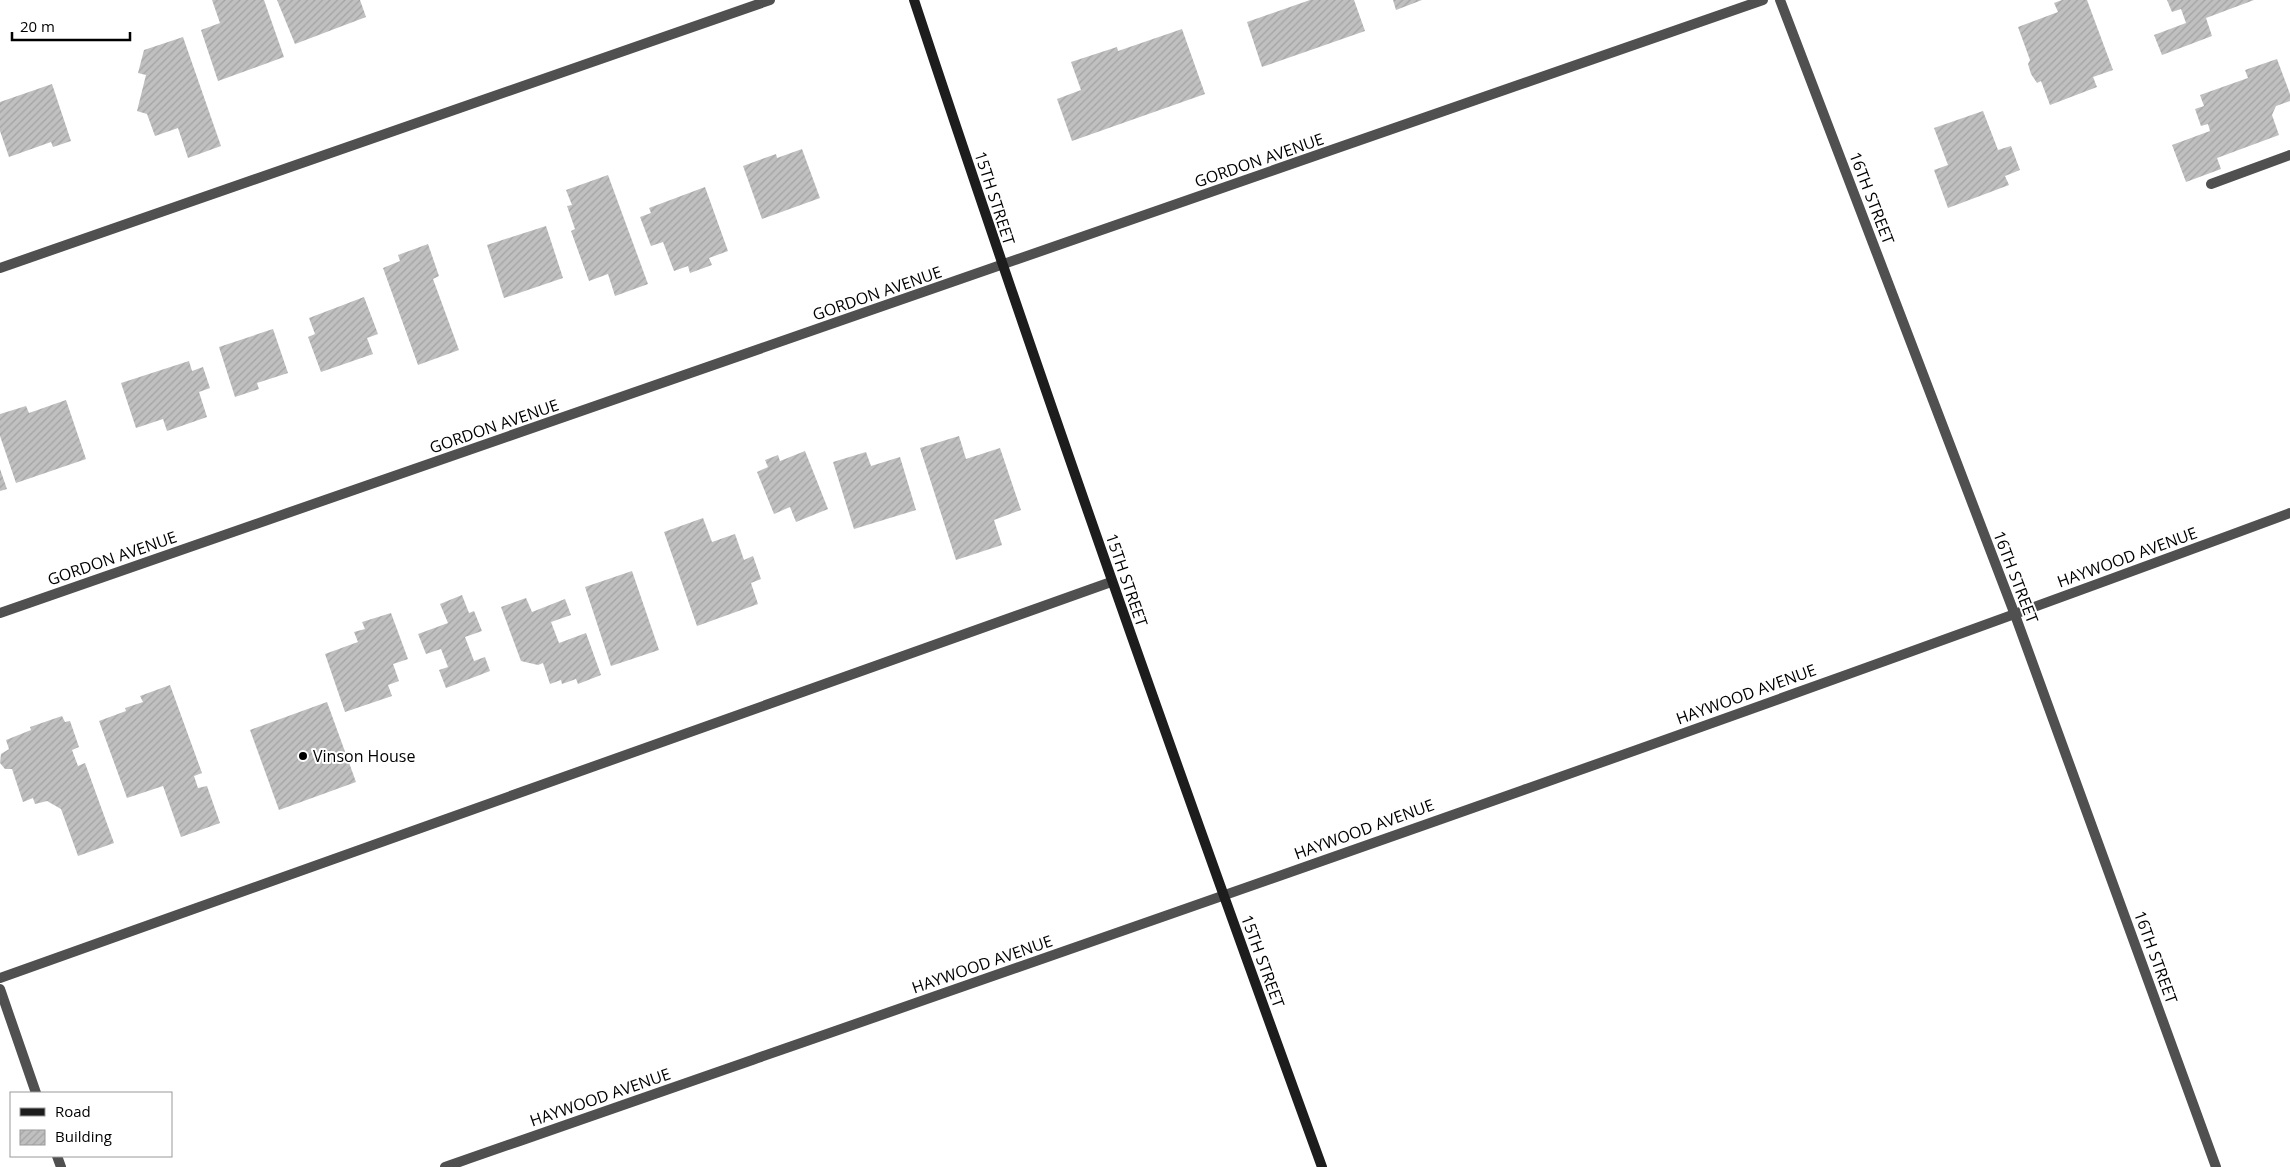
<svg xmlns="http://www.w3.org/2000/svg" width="2290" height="1167" font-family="'Open Sans',sans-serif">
<defs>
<pattern id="building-hatch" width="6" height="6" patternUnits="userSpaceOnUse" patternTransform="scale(1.25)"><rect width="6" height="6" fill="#c0c0c0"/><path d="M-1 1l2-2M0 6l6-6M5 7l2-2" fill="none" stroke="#a3a3a3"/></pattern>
</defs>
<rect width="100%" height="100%" fill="#fff"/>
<g fill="url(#building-hatch)">
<path d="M212,0H264L284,57L218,81L201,30L220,23Z"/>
<path d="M277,0H360L366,17L295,44Z"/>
<path d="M1310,0H1354L1365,31L1262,67L1247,22Z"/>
<path d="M1393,0H1422L1396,10Z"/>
<path d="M2062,0H2087L2113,70L2093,77L2097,87L2050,105L2041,81L2037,83L2031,74L2028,64L2030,60L2018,27L2058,12L2054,3Z"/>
<path d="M2167,0H2254L2206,18L2212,36L2162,55L2154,35L2186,23L2181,9L2172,12Z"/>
<path d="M1182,29L1205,94L1072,141L1057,99L1081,90L1071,62L1117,47L1118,51Z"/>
<path d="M183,37L221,146L188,158L178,128L155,136L147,114L137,111L146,75L138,73L144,50Z"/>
<path d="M2277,59L2290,94V101L2276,106L2272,115L2279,135L2217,158L2221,169L2186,182L2172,145L2210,131L2208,124L2201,126L2195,109L2204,106L2200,95L2248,78L2245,70Z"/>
<path d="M52,84L71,141L53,147L51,142L9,157L0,131V102Z"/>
<path d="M1983,111L1998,150L2011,146L2020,170L2005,176L2009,185L1948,208L1934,170L1948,165L1934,128Z"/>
<path d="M802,149L820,198L762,219L743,166L776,154L777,158Z"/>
<path d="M608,175L648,284L615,296L608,274L589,281L571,231L575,229L567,206L572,205L566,190Z"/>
<path d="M705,187L728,251L709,258L712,265L690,273L688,266L674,271L663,242L651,246L640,217L651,213L649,208Z"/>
<path d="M546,226L563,278L504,298L487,245Z"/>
<path d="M428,244L439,276L433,279L459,350L418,365L383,268L400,261L398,255Z"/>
<path d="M364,297L378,334L367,338L373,354L321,372L308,337L315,334L309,318Z"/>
<path d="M273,329L288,373L257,383L259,389L235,397L219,347Z"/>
<path d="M189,361L192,371L203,367L210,388L199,392L207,417L167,431L163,419L136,428L121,383Z"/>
<path d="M66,400L86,459L16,483L0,436V414L26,406L29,413Z"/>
<path d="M959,436L966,459L1000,448L1021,510L994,520L1002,545L956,560L920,448Z"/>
<path d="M805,451L828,509L796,522L790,507L774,514L757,472L768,467L765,460L778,455L780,461Z"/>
<path d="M866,452L871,466L900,457L916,510L854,529L833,462Z"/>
<path d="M0,469L7,489L0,491Z"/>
<path d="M703,518L712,542L735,534L744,560L753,556L761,579L751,583L758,604L697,626L664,532Z"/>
<path d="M632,571L659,650L611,666L585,587Z"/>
<path d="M462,595L469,613L474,611L482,631L465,637L474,661L485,657L490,671L446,688L439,670L448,667L441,649L426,654L418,634L448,623L440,604Z"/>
<path d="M526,598L532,612L565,599L571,615L551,622L559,643L586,633L601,675L578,684L576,679L562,684L561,680L550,684L543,663L538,665L521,661L501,607Z"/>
<path d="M391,613L408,659L393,664L399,681L388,685L392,696L345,712L325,654L358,642L354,632L365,629L362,622Z"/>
<path d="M170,685L202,773L194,776L198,788L207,786L220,823L181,837L163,786L127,798L99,721L126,711L125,708L143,702L140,696Z"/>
<path d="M327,702L356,782L279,810L250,730Z"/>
<path d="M62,716L65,722L70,721L79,747L72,750L78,766L85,763L114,843L78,856L61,809L47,801L35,804L33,798L23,802L12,769H5L0,763L1,754L9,749L6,740L31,730L30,727Z"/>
</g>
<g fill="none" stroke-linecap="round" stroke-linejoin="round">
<g stroke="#505050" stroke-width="10">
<path d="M2211,184L2290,155"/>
<path d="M0,268L770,0"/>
<path d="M0,978L1111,582"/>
</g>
<g stroke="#505050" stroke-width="10">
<path d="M1780,0L2015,615L2216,1167"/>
<path d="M0,613L1763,0"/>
<path d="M0,989L36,1093"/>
<path d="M57,1156L61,1167"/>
<path d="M445,1167C1061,952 1678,740 2290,513"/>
</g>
<path stroke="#1d1d1d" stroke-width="10" d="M914,0C1043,391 1181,780 1322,1167"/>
</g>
<circle fill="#000" stroke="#fff" stroke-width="2" cx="303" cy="756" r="5"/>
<g text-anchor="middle" stroke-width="4" stroke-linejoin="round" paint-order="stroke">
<g font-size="16" fill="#000" stroke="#fff">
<text transform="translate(1259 160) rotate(-19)" y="6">GORDON AVENUE</text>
<text transform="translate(995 198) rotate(72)" y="6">15TH STREET</text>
<text transform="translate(1872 198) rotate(69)" y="6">16TH STREET</text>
<text transform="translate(877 293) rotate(-19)" y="6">GORDON AVENUE</text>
<text transform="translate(494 426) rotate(-19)" y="6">GORDON AVENUE</text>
<text transform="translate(2127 557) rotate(-20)" y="6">HAYWOOD AVENUE</text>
<text transform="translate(112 558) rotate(-19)" y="6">GORDON AVENUE</text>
<text transform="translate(2016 577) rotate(69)" y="6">16TH STREET</text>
<text transform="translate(1127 580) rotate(71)" y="6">15TH STREET</text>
<text transform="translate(1746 694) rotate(-20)" y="6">HAYWOOD AVENUE</text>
<text transform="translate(1364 829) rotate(-20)" y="6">HAYWOOD AVENUE</text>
<text transform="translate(2156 957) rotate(70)" y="6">16TH STREET</text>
<text transform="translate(1263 961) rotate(70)" y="6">15TH STREET</text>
<text transform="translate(982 964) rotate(-19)" y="6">HAYWOOD AVENUE</text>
<text transform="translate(600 1097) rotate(-19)" y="6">HAYWOOD AVENUE</text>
</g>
<g font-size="16" fill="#000" stroke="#fff" text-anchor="start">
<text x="313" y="762">Vinson House</text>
</g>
</g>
<rect x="10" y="1092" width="162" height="65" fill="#ffffff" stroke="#999999"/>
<rect x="20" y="1108" width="25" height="8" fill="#1d1d1d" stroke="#999999"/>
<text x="55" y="1117" font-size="15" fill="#000000">Road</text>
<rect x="20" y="1130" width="25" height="15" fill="url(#building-hatch)" stroke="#999999"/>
<text x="55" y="1142" font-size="15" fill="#000000">Building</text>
<path d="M12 32v8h118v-8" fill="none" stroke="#000000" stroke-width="2.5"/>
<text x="20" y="32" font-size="15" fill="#000000" stroke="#ffffff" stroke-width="4" paint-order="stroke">20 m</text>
</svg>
